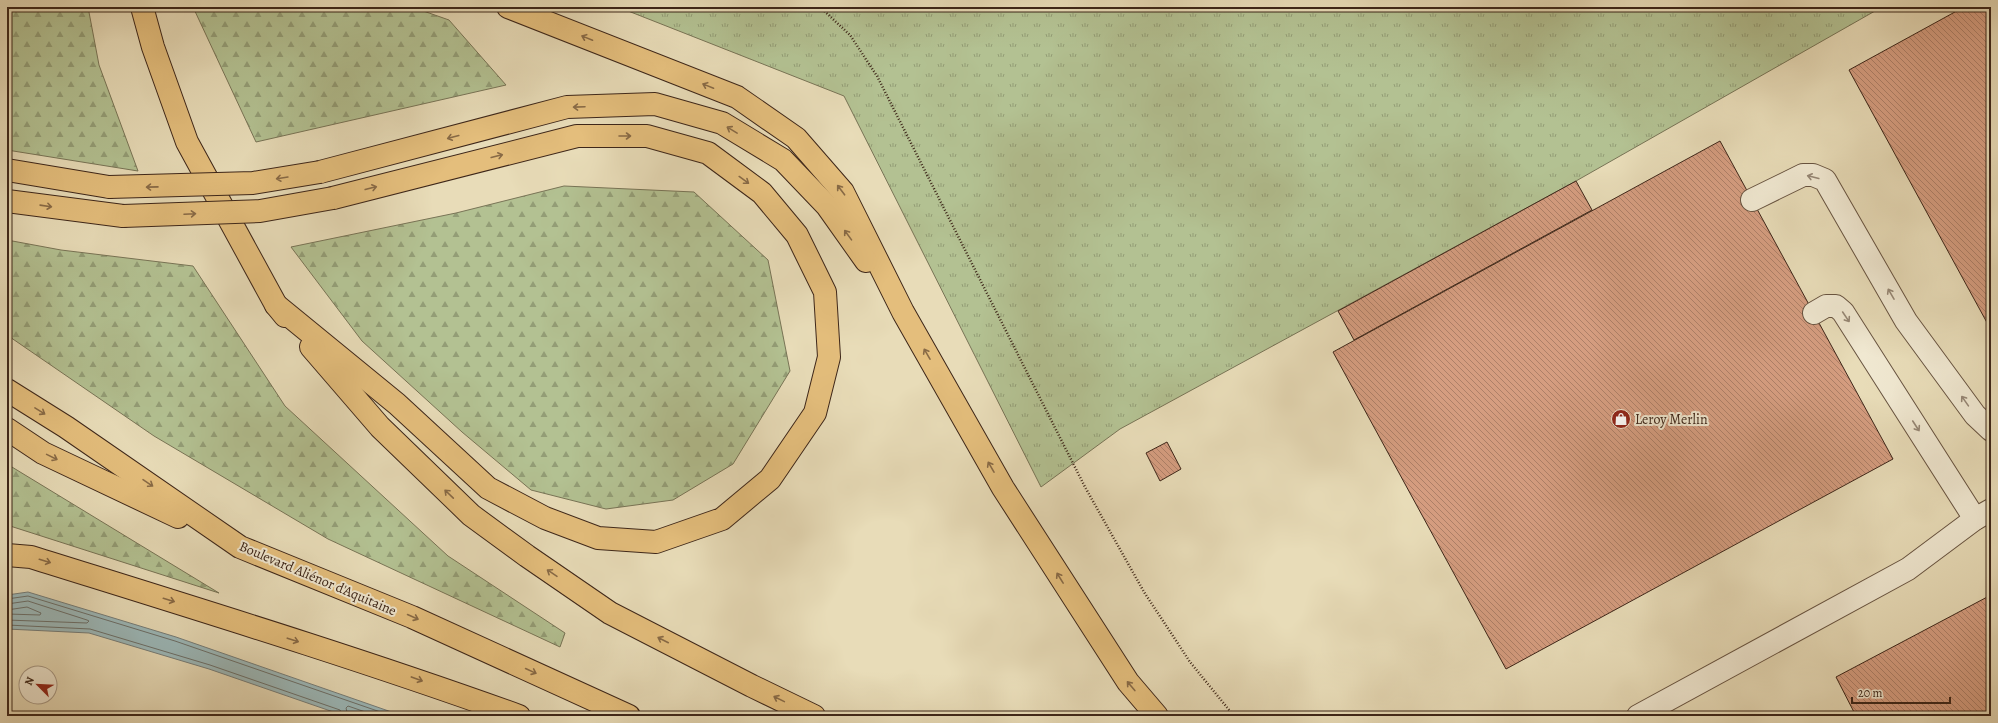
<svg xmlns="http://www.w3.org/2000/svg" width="1998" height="723" font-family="Alegreya,serif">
<defs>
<pattern id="grass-tufts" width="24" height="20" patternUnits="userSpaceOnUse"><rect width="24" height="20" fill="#b3c192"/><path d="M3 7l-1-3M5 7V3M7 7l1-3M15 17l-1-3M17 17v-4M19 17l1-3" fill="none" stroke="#939d76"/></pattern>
<pattern id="forest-firs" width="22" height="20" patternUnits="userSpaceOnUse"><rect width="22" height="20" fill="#b3c192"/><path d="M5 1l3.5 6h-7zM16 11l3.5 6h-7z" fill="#939d76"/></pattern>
<pattern id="building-back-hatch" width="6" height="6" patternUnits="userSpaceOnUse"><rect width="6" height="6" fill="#d59d80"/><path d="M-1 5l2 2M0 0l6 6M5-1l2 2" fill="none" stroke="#ae8068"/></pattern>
</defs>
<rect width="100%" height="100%" fill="#e8dcb8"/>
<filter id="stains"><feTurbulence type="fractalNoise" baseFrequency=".005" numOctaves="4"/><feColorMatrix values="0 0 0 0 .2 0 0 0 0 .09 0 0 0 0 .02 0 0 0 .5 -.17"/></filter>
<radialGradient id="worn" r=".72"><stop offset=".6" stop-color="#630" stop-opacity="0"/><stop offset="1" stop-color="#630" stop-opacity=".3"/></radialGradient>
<path fill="url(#grass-tufts)" stroke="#787456" d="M618,7H1882L1576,181L1120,429L1041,487L844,96Z"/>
<g fill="url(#forest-firs)" stroke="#787456">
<path d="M7,7H88L99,65L138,171L7,150Z"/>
<path d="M193,7H412L449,20L506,85L256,142Z"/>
<path d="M564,186L694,192L768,260L790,371L733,464L673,500L606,509L531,490L462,432L362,341L291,247L456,213Z"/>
<path d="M7,240L61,250L193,266L285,406L448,556L565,633L560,647L328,539L154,436L7,335Z"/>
<path d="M7,464L219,593L7,525Z"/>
</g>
<path fill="#9cb9ba" stroke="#767e7a" d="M28,592L176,637L403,716H345L209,669L89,633L7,629V595Z"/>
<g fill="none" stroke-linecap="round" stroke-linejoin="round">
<g stroke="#6c706a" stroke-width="1">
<path d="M7,599L28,596L175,641L392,716"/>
<path d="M7,604L28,601L87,620L89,621L87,623L7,620"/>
<path d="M7,610L27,607L41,613L40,615L7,614"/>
<path d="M7,625L90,629L210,665L340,710L343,716"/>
<path d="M348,716L346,708L348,706L377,716"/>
</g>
</g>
<g fill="url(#building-back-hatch)" stroke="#3d2619">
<path d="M1964,7H1991V330L1849,70Z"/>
<path d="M1720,141L1893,459L1506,669L1333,352Z"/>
<path d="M1576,181L1592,210L1354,340L1338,311Z"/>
<path d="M1167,442L1181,469L1160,481L1146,453Z"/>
<path d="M1991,595V716H1856L1836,677Z"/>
</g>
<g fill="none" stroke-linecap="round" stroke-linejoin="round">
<g stroke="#685441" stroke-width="24">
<g id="minor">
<path d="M1752,200L1803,175H1813L1825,180L1906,321L1975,415L1991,430"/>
<path d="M1814,313L1826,306H1836L1843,312L1975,519"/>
<path d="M1638,716L1908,569L1975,519L1991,510"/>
</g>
</g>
<g stroke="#3d2619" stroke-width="24">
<g id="highway">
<path d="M142,7L153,47L187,142L276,305L285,316"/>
<path d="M508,7L737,97L796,138L843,192L903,312L1003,488L1128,682L1157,716"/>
<path d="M7,170L109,187"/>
<path d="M320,172L567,107L655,104L722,123L783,160L827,206L866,261"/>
<path d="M7,201L123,216"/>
<path d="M276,305L397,404L488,488L545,518L598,538L656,542L722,519L770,479L815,413L829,357L825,292L797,235L762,193L708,153L647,136H577L333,198"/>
<path d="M311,347L380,427L471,515L527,556L610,613L752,686L814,716"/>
<path d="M7,390L66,427L240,547L412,617L629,716"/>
<path d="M7,429L43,453L178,517"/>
<path d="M7,555L31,557C194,608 358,658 519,716"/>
</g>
</g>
<path stroke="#3d2619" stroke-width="2.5" stroke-dasharray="1 2" stroke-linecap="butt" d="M820,7L850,35L877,76L1085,487L1144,592L1190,662L1234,716"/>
<use href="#minor" stroke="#f0e8d1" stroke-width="22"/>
<use href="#highway" stroke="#e4be7c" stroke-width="22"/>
<g stroke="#3d2619" stroke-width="24" stroke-linecap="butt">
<g id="highway-bridge">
<path d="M109,187L253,183L320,172"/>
<path d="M123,216L260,211L333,198"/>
</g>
</g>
<use href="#highway-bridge" stroke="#e4be7c" stroke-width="22"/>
</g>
<defs><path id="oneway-shaft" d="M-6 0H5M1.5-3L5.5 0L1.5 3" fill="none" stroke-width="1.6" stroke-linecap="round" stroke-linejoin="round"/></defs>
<g stroke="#886a46">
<use href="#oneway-shaft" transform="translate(587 38) rotate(-158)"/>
<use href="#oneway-shaft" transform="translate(708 86) rotate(-158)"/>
<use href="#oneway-shaft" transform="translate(579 107) rotate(178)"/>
<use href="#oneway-shaft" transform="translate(732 130) rotate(-149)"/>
<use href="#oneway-shaft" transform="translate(625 136)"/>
<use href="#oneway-shaft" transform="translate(453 137) rotate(165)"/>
<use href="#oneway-shaft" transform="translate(497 156) rotate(-14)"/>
<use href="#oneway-shaft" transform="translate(282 178) rotate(171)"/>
<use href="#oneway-shaft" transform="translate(744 180) rotate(36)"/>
<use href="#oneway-shaft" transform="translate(152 187) rotate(179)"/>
<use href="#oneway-shaft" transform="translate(371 188) rotate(-14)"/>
<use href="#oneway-shaft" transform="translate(841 190) rotate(-127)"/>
<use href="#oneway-shaft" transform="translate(46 206) rotate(8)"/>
<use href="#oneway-shaft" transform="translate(190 214) rotate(-3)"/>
<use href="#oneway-shaft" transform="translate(848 235) rotate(-126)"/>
<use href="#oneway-shaft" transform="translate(927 354) rotate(-120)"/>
<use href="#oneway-shaft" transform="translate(40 411) rotate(32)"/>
<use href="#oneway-shaft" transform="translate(52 457) rotate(26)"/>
<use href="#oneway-shaft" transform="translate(991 467) rotate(-120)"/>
<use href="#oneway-shaft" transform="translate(148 483) rotate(34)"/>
<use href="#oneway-shaft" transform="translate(449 494) rotate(-136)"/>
<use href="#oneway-shaft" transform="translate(45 561) rotate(17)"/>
<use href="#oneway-shaft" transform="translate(552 573) rotate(-146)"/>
<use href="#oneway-shaft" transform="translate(1060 578) rotate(-122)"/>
<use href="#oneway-shaft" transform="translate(169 600) rotate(17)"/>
<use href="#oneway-shaft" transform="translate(413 617) rotate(24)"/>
<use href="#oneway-shaft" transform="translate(293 640) rotate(18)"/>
<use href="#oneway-shaft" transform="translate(663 640) rotate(-153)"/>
<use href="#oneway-shaft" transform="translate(531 671) rotate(25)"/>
<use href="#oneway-shaft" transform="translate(417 679) rotate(20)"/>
<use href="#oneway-shaft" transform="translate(1131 686) rotate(-130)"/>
<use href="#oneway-shaft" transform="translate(779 699) rotate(-154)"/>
</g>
<g stroke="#968775">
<use href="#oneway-shaft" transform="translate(1813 177) rotate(-166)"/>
<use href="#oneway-shaft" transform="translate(1891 294) rotate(-120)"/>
<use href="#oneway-shaft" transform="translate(1846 317) rotate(56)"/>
<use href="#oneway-shaft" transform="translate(1965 401) rotate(-125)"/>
<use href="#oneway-shaft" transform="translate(1916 426) rotate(57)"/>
</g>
<defs>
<g id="shop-disc" transform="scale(1)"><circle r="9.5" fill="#8f2418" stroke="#f0e8d1"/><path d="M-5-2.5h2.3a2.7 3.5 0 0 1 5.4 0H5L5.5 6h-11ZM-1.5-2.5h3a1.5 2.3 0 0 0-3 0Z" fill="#fff"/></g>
</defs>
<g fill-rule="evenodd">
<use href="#shop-disc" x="1621" y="419"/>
</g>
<g text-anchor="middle" stroke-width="4" stroke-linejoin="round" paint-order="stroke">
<g font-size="14" fill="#3d2619" stroke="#f0e8d1" text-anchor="start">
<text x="1635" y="424">Leroy Merlin</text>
</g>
<g font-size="14" fill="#3d2619" stroke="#f0e8d1">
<text transform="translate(318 578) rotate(23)" y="5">Boulevard Aliénor d'Aquitaine</text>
</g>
</g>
<rect width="1998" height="723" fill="none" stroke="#e8dcb8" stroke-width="24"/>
<rect x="8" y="8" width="1982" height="707" fill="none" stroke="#3d2619" stroke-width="2"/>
<rect x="12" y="12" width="1974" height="699" fill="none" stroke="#3d2619"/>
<g transform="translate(38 685) rotate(294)"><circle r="19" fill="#f0e8d1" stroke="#a89a87"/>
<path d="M0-3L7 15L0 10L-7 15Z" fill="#8f2418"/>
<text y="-6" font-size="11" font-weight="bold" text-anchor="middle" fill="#3d2619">N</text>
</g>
<path d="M1852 697v6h98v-6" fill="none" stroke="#3d2619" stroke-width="2"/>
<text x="1858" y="697" font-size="12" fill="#3d2619" stroke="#f0e8d1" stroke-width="3" paint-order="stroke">20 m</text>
<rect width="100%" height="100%" filter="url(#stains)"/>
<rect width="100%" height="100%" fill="url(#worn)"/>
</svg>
